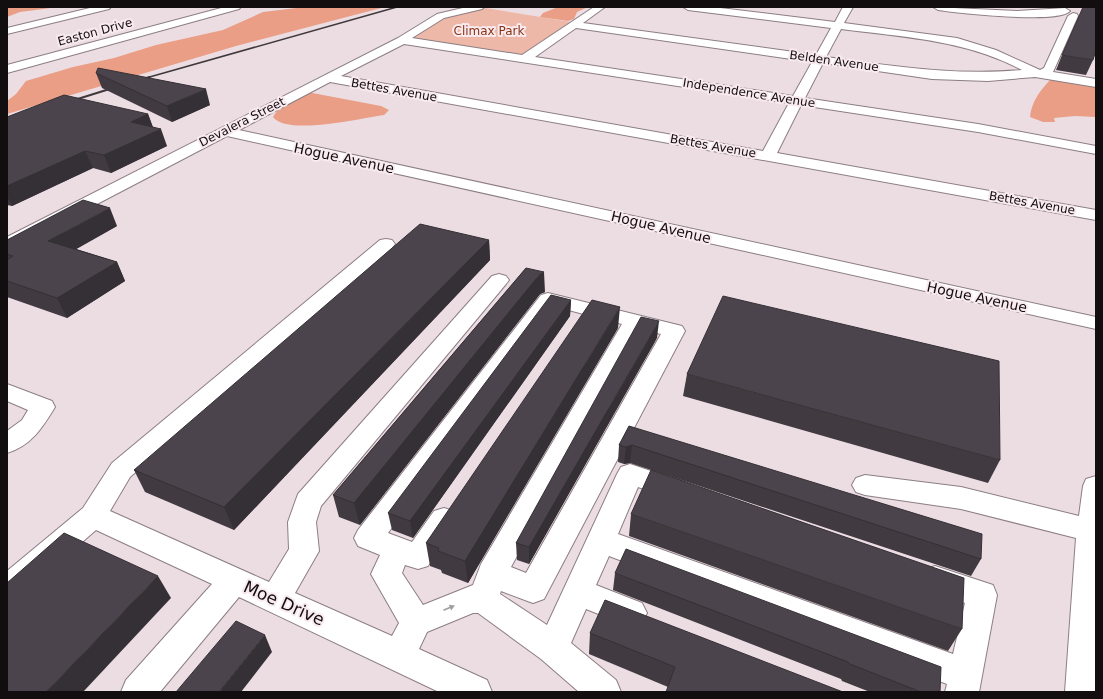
<svg xmlns="http://www.w3.org/2000/svg" width="1103" height="699" font-family="'DejaVu Sans',sans-serif">
<rect width="100%" height="100%" fill="#ecdde3"/>
<path fill="#edb8a7" d="M479,7L577,23L524,59L402,40L441,16Z"/>
<g fill="#e99e85">
<path d="M13,7H50L51,8L20,12L7,17V8Z"/>
<path d="M305,7H385L236,46L7,114V101L16,94L26,81L73,67L114,58L156,45L223,30L263,12Z"/>
<path d="M558,7H588L577,12L574,19L568,21L540,17L543,13Z"/>
<path d="M1052,78L1096,86V117L1075,116L1054,118L1055,122H1043L1030,117C1031,102 1041,89 1052,78Z"/>
<path d="M307,92L381,106L389,110L384,115C362,118 287,136 273,117C279,105 295,99 307,92Z"/>
</g>
<g fill="none" stroke-linecap="round" stroke-linejoin="round">
<g stroke="#8c7e84" stroke-width="2">
<g id="minor">
<path d="M94,7H111L109,9L7,34V28Z"/>
<path d="M225,7H241L239,9L7,73V65Z"/>
<path d="M467,7H484L482,9L444,18L412,38L522,55L594,7H605L583,23L816,55L831,28L688,10L683,7H712L835,22L843,7H853L844,23L957,38L996,50L1040,70L1044,68L1068,16L1073,13L1077,14L1078,16L1053,72L1096,79V87L1035,77L988,81L932,79L823,63L805,98L978,124L1096,146V154L978,132L801,105L777,153L1096,210V220L330,82L239,130L1096,317V329L227,136L13,248L7,249V237L398,38L437,14ZM576,28L812,62L793,96L535,57ZM841,29C903,37 966,40 1022,70C954,76 893,66 826,57ZM404,44L789,103L763,151L341,76Z"/>
<path d="M933,7L1017,11L1065,8L1070,11C1059,24 958,13 938,10Z"/>
<path d="M386,239L392,240L395,244L392,248L130,477L110,511L269,582L289,549L288,522L298,494L492,276L499,274L506,276L509,280L506,284L321,506L316,522L319,551L295,593L392,636L399,623L371,574L380,555L358,546L354,538L358,530L541,295L548,293L682,326L685,331L544,599L533,603L501,591L500,594L547,625L617,474L621,467L630,464L684,482L688,489L684,496L674,499L638,487L618,534L953,654L965,603L924,588L920,579L924,570L935,566L993,585L997,595L979,692H945L947,684L609,556L596,585L642,603L647,613L642,623L631,627L586,609L571,643L616,680L621,692H579L541,659L478,613H473L427,632L419,649L487,680L492,692H439L239,597L160,692H121L126,680L212,584L96,530L18,598L7,602V571L83,508L112,463L380,240ZM553,306L622,324L481,564L473,585L423,605L402,573L405,565L418,569L428,566L458,519L454,511L444,508L434,511L412,542L388,533ZM640,329L661,334L526,573L511,567Z"/>
<path d="M7,384L52,401L55,407C43,427 31,446 7,453V431L22,420L28,410L7,401Z"/>
<path d="M865,475L961,487L1079,516L1083,486L1086,479L1096,476V692H1065L1076,538L961,509L865,495L856,492L852,485L856,478Z"/>
</g>
</g>
<use href="#minor" fill="#fff" fill-rule="evenodd"/>
<path stroke="#40393c" stroke-width="1.5" d="M146,78L397,7"/>
<g stroke="#40393c" stroke-width="2">
<path d="M137,81L150,77"/>
<path d="M68,102L116,87"/>
</g>
</g>
<g fill="#413a41">
<path d="M1062,55L1093,60L1086,75L1056,70Z"/>
<path d="M96,73L210,105L172,122L102,88Z"/>
<path d="M148,114L153,127L167,146L111,173L93,168L12,206L7,205V117Z"/>
<path d="M117,226L76,249L117,262L125,281L67,318L7,297V240Z"/>
<path d="M489,240L490,260L234,530L145,492L134,470Z"/>
<path d="M526,268L545,292L540,294L360,525L339,517L333,495Z"/>
<path d="M571,300L570,316L413,538L392,530L388,513Z"/>
<path d="M618,328L468,583L442,573L441,570L430,566L426,543Z"/>
<path d="M657,338L529,564L517,560L516,543Z"/>
<path d="M687,374L1000,460L988,483L683,396Z"/>
<path d="M629,426L981,559L971,576L630,463L624,464L618,462L619,445Z"/>
<path d="M631,514L962,629L948,651L629,536Z"/>
<path d="M615,573L940,692H870L842,681L841,679L613,590Z"/>
<path d="M590,633L843,692L668,687L589,654Z"/>
</g>
<g fill="#353035">
<path d="M206,89L210,105L172,122L167,106Z"/>
<path d="M148,114L154,131L131,122Z"/>
<path d="M161,129L167,146L111,173L104,155Z"/>
<path d="M85,151L93,168L12,206L7,196V186Z"/>
<path d="M110,208L117,226L57,260L48,241Z"/>
<path d="M489,240L490,260L234,530L224,507Z"/>
<path d="M117,262L125,281L67,318L57,298Z"/>
<path d="M544,272L545,292L540,294L360,525L354,503L540,274Z"/>
<path d="M571,300L570,316L413,538L410,521Z"/>
<path d="M620,307L618,328L468,583L465,561Z"/>
<path d="M659,321L657,338L529,564V547Z"/>
<path d="M632,445L630,463L624,464L626,447Z"/>
<path d="M158,576L171,598L83,692H46Z"/>
<path d="M265,635L272,652L241,692H219Z"/>
</g>
<g fill="#4c444c" stroke="#353035">
<path d="M1083,7H1096V50L1093,60L1062,55Z"/>
<path d="M98,68L206,89L167,106L96,73Z"/>
<path d="M64,95L148,114L131,122L161,129L104,155L85,151L7,186V117Z"/>
<path d="M83,200L110,208L48,241L117,262L57,298L7,281V260L13,256L7,254V252L8,251H7V240Z"/>
<path d="M420,224L489,240L224,507L134,470Z"/>
<path d="M526,268L544,272L540,274L354,503L333,495Z"/>
<path d="M551,295L571,300L410,521L388,513Z"/>
<path d="M723,296L999,361L1000,460L687,374Z"/>
<path d="M592,300L620,307L465,561L438,551L439,548L426,543Z"/>
<path d="M641,317L659,321L529,547L516,543Z"/>
<path d="M629,426L982,534L981,559L632,445L626,447L619,445Z"/>
<path d="M651,470L964,578L962,629L631,514Z"/>
<path d="M64,533L158,576L46,692H7V583Z"/>
<path d="M626,549L941,667L940,692H921L850,664L848,662L615,573Z"/>
<path d="M605,600L843,692H666L675,667L590,633Z"/>
<path d="M236,621L265,635L219,692H176Z"/>
</g>
<defs><path id="oneway-solid" d="M-6-.8H1V-3.2L6.5 0L1 3.2V.8H-6Z"/></defs>
<use fill="#a09e9f" href="#oneway-solid" transform="translate(449 608) rotate(-23)"/>
<g text-anchor="middle" stroke-width="4" stroke-linejoin="round" paint-order="stroke">
<g font-size="12" fill="#8b3413" stroke="#f9eaf0">
<text x="489" y="35">Climax Park</text>
</g>
<g font-size="12" fill="#120d0f" stroke="#f9eaf0">
<text transform="translate(95 32) rotate(-15)" y="4">Easton Drive</text>
<text transform="translate(834 61) rotate(8)" y="4">Belden Avenue</text>
<text transform="translate(394 90) rotate(10)" y="4">Bettes Avenue</text>
<text transform="translate(749 93) rotate(9)" y="4">Independence Avenue</text>
<text transform="translate(242 122) rotate(-27)" y="4">Devalera Street</text>
<text transform="translate(713 146) rotate(10)" y="4">Bettes Avenue</text>
<text transform="translate(1032 203) rotate(10)" y="4">Bettes Avenue</text>
</g>
<g font-size="14" fill="#120d0f" stroke="#f9eaf0">
<text transform="translate(344 158) rotate(12)" y="5">Hogue Avenue</text>
<text transform="translate(661 227) rotate(13)" y="5">Hogue Avenue</text>
<text transform="translate(977 297) rotate(12)" y="5">Hogue Avenue</text>
</g>
<g font-size="17" fill="#120d0f" stroke="#f9eaf0">
<text transform="translate(284 603) rotate(24)" y="6">Moe Drive</text>
</g>
</g>
<rect width="1103" height="699" fill="none" stroke="#120d0f" stroke-width="16"/>
</svg>
